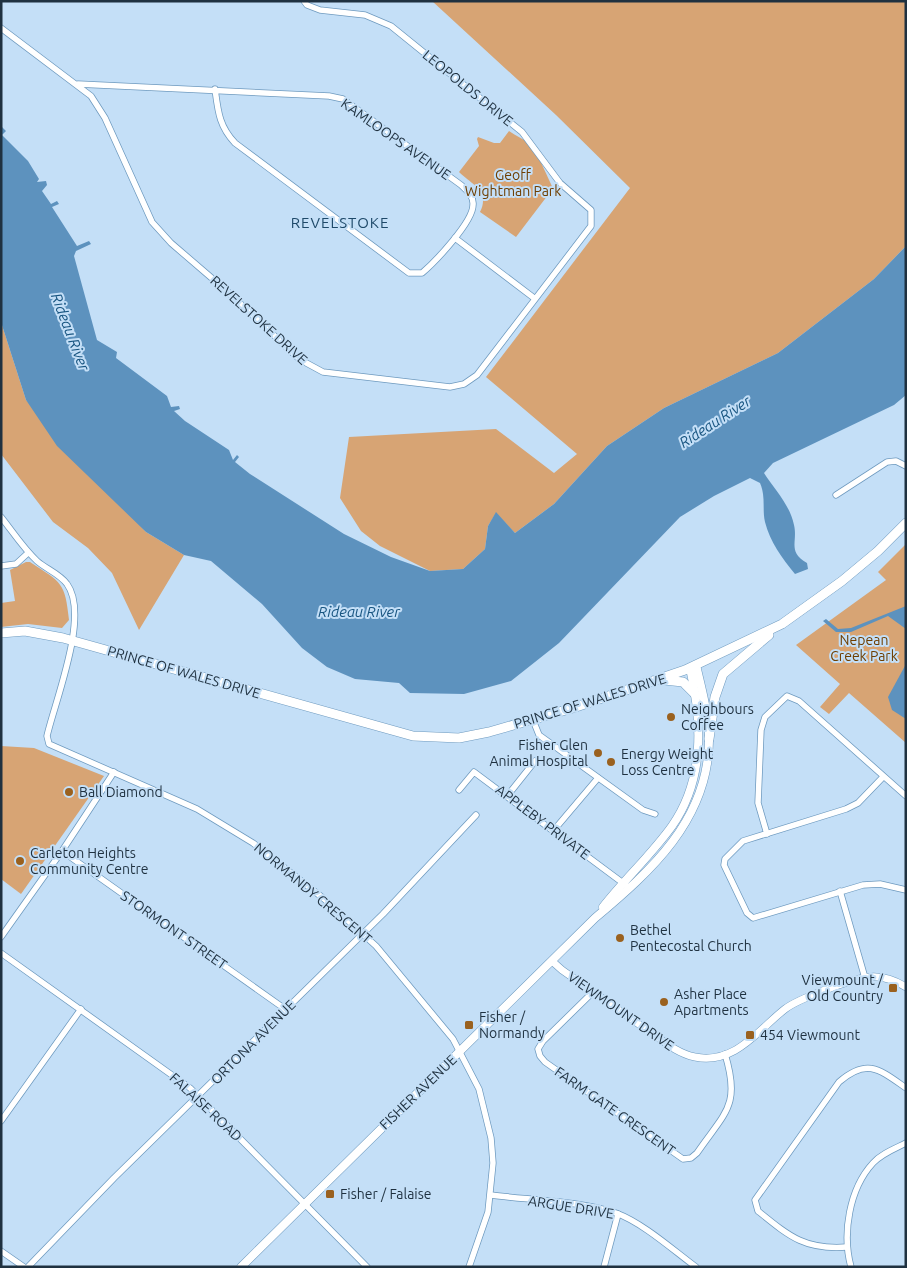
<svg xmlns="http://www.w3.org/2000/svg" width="907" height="1268" font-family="Ubuntu,sans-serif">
<rect width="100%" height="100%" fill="#c4dff7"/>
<g fill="#d7a474">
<path d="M432,1H906V246L874,279L778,353L664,408L607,446L554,504L515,533L496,513L488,526L485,549L463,569L430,571L380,546L361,531L340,498L349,437L496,429L554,473L577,454L486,377L630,188L556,115Z"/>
<path d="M509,131C516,136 524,139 529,144C538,151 549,182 556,194L551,191L516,237L480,212C490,192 473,185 459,172L479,146L477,139L478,137L494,143H500Z"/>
<path d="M1,322L26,400L146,532L184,555L139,630L112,573L88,548L53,522L1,454Z"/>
<path d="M906,544V743L849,693L829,714L820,707L840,684L796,645L886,580L878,572Z"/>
<path d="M26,562H30C62,583 65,582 69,620L62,628L28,624L1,627V603L15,601L10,570Z"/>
<path d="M1,746L34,748L104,776L21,894L1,879Z"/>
</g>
<g fill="#5d92be">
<path d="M1,126L6,131L2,135L28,161L39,179L37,182L46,181L47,185L42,191L51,204L57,201L59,204L52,207L77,246L89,241L91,244L76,251L74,256L97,340L117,352L116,358L167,396L171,407L179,406L180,409L174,411L185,421L229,450L233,460L237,455L239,457L235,462L250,474L344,534L391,557L430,571L463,569L485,549L488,526L496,512L515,533L554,504L607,446L664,408L778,353L874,279L906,246V395L894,405L773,463L764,473C775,490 790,505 794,525C798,542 787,551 807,563L808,569L795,574C782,558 770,542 765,522C762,509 766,497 760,483L750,478L714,496L680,517L559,643L511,681L464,694L410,693L399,683L355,679L327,667L302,648L262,604L211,561L184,555L146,532L57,446L26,400L1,322Z"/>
<path d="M906,606V629L888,616L851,632H836L823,621L826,619L838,629L851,628Z"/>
<path d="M906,664V719L892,710L888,697Z"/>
</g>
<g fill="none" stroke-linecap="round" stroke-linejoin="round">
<g stroke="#6e9abf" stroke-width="7">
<g id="minor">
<path d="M1,28L91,96L105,118L152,222L171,243L228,292L299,359L323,372L450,387L464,384L477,375L591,226V210L560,183L522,132L391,26L365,15L320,10L307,5L304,1"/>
<path d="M78,84L329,96L343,99L461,185C467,191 474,196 473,205C473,222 435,262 422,273H409L235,143C219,126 218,111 215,89"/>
<path d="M455,238L534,298"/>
<path d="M836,495L887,462L896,461L906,466"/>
<path d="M1,517C13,532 23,548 37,561C46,569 60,574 67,584C90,615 55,701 47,736L49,744L197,809L253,843L323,898L376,946L453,1039L479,1089L491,1138L493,1163L488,1212L469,1267"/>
<path d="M1,566L16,564L28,553"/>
<path d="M533,720L539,735L643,810L655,814"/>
<path d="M883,777L858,803L846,809L743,841L725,859L724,865L747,913L753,918L863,885L880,884L906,890"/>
<path d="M459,790L474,772L627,886"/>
<path d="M508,795L535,761"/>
<path d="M554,830L598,778"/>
<path d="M767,834L758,803L761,730L765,717L787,696L799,701L906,796"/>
<path d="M62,851L285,1009"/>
<path d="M840,891L865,978"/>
<path d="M1,937L62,851L114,772"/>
<path d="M1,953L190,1088L367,1267"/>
<path d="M593,992L543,1041L538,1049L540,1056L545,1062L683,1159L691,1158L697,1153C725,1112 741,1106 725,1054"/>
<path d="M1,1121L81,1009"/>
<path d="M491,1195C529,1200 581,1201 616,1213C643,1223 673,1250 696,1267"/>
<path d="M847,1247C805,1250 790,1237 758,1211L755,1200L839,1082C867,1058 879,1069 906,1088"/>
<path d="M1,1251L24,1267"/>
<path d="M28,1267L114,1178L383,914L476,815"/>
<path d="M604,1267L618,1214"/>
<path d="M851,1267C842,1234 849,1189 873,1163C881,1154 894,1149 906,1143"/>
</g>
</g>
<g stroke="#6e9abf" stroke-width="8">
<path id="tertiary" d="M553,962L562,970C589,989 616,1008 643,1027C660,1038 675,1053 695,1057C735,1065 758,1030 785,1009C798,999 853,978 870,977C882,976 896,981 906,987"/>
</g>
<g stroke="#6e9abf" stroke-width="9">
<g id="secondary">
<path d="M603,907C625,879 652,854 672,826C705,779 702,721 690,668"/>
<path d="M241,1267L595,918C651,871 708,820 709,741C709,716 702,690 696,665"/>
</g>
</g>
<g stroke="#6e9abf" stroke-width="10">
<g id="primary">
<path d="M1,633L25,631L63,638L413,736L459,738L489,732L573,708L685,670L782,624L842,581L878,551L906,523"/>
<path d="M664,680L683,682L697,696"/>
<path d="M709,739L715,697L723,674L769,635"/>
</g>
</g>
<use href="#minor" stroke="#fff" stroke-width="5.5"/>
<use href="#tertiary" stroke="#fff" stroke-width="7"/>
<use href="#secondary" stroke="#fff" stroke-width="8"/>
<use href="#primary" stroke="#fff" stroke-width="9"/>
</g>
<g fill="#9a611f" stroke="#c4dff7" stroke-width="2">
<circle cx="671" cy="717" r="5"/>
<circle cx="598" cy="753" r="5"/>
<circle cx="611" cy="762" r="5"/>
<circle cx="69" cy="792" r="5"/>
<circle cx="20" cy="861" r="5"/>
<circle cx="620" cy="938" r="5"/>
<rect x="888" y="983" width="10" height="10" rx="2.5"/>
<circle cx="664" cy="1002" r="5"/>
<rect x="464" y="1020" width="10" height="10" rx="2.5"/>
<rect x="745" y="1030" width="10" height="10" rx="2.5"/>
<rect x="325" y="1189" width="10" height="10" rx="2.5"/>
</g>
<g text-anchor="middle" stroke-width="4" stroke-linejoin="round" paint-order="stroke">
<g font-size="14" fill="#1f3140" stroke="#c4dff7">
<text transform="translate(468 88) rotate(39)" y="5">LEOPOLDS DRIVE</text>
<text transform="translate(396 139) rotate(35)" y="5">KAMLOOPS AVENUE</text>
<text transform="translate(259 320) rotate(42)" y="5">REVELSTOKE DRIVE</text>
<text transform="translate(184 672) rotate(16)" y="5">PRINCE OF WALES DRIVE</text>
<text transform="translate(590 701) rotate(-17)" y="5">PRINCE OF WALES DRIVE</text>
<text transform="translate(543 822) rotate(37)" y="5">APPLEBY PRIVATE</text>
<text transform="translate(313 893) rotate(40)" y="5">NORMANDY CRESCENT</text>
<text transform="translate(174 930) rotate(35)" y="5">STORMONT STREET</text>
<text transform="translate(621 1011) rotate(35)" y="5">VIEWMOUNT DRIVE</text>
<text transform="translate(253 1042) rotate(-45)" y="5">ORTONA AVENUE</text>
<text transform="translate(418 1092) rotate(-44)" y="5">FISHER AVENUE</text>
<text transform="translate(206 1107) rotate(43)" y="5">FALAISE ROAD</text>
<text transform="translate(615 1111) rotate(35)" y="5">FARM GATE CRESCENT</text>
<text transform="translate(571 1207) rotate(9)" y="5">ARGUE DRIVE</text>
</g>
<g font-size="14" fill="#6e3e00" stroke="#c4dff7">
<text x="513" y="180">Geoff<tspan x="513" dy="16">Wightman Park</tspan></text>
<text x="864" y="645">Nepean<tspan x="864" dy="16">Creek Park</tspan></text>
</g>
<g font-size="14" fill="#1f3140" stroke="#c4dff7" text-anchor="start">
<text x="681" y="714">Neighbours<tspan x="681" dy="16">Coffee</tspan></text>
<text x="588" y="750" text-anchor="end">Fisher Glen<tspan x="588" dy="16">Animal Hospital</tspan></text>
<text x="621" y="759">Energy Weight<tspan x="621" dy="16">Loss Centre</tspan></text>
<text x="79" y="797">Ball Diamond</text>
<text x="30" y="858">Carleton Heights<tspan x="30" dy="16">Community Centre</tspan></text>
<text x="630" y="935">Bethel<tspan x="630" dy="16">Pentecostal Church</tspan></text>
<text x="883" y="985" text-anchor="end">Viewmount /<tspan x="883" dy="16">Old Country</tspan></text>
<text x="674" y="999">Asher Place<tspan x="674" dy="16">Apartments</tspan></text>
<text x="479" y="1022">Fisher /<tspan x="479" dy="16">Normandy</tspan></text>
<text x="760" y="1040">454 Viewmount</text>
<text x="340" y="1199">Fisher / Falaise</text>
</g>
<g font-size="15" letter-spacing="1" fill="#1e4969" stroke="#c4dff7">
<text x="340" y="228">REVELSTOKE</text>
</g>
<g font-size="15" font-style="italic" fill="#185581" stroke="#c4dff7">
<text transform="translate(70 332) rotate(69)" y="5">Rideau River</text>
<text transform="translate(715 422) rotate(-33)" y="5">Rideau River</text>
<text x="359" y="617">Rideau River</text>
</g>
</g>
<rect width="907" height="1268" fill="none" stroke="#1f3140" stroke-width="5"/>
</svg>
